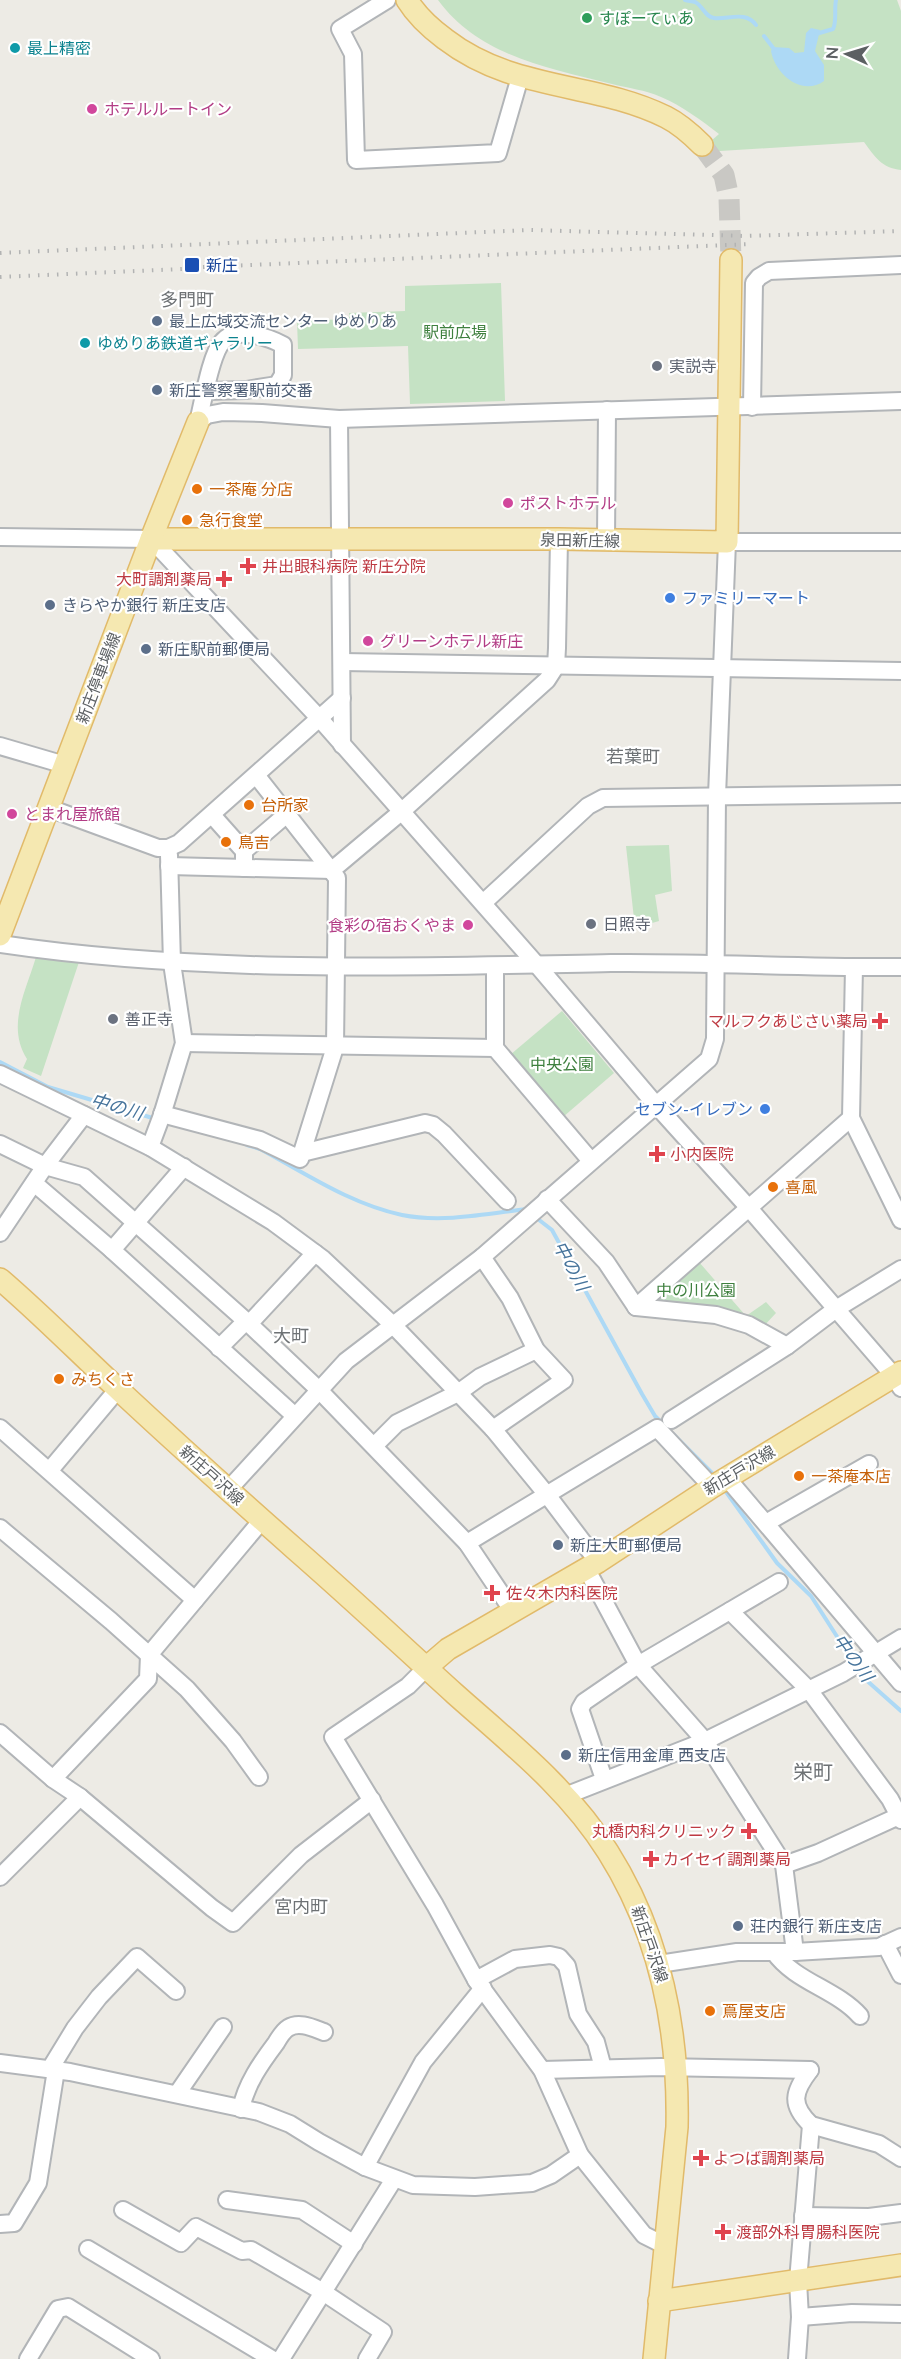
<svg xmlns="http://www.w3.org/2000/svg" width="901" height="2359" font-family="Lato,'Noto Sans JP',sans-serif">
<rect width="100%" height="100%" fill="#edebe5"/>
<g fill="#c5e2c4">
<path d="M438,0H897L901,11V170C882,168 875,157 864,142L704,152L703,148L719,134C701,120 682,106 661,97C645,90 628,88 612,84C548,68 479,56 438,0Z"/>
<path d="M501,283L505,401L410,404L408,346L298,349L297,321L349,319V313L405,311V286Z"/>
<path d="M669,845L672,891L655,895L659,921L635,928L626,846Z"/>
<path d="M36,957L80,959L41,1076L23,1068L27,1059C6,1026 26,991 36,957Z"/>
<path d="M562,1011L614,1073L563,1117L510,1055Z"/>
<path d="M699,1262L746,1316L766,1302L776,1313L762,1328L649,1301Z"/>
</g>
<path fill="#add9f5" d="M811,28L820,30L815,51L824,65V81C802,97 775,74 771,51L773,47L789,48L795,53L804,52L806,33Z"/>
<g fill="none" stroke-linecap="round" stroke-linejoin="round">
<g stroke="#add9f5" stroke-width="4">
<path d="M685,0C689,1 692,1 695,2C703,6 705,17 714,18C727,20 746,10 756,25"/>
<path d="M816,34L833,29C837,22 834,9 836,0"/>
<path d="M764,36L774,49"/>
<path d="M0,1062L48,1087L156,1119"/>
<path d="M247,1145L260,1149C305,1173 350,1204 402,1215C442,1223 486,1214 526,1209L529,1211"/>
<path d="M534,1216L552,1230L642,1394L655,1416L662,1423"/>
<path d="M673,1434L717,1478"/>
<path d="M724,1489L777,1563L811,1596L854,1663"/>
<path d="M858,1669L865,1679L901,1711"/>
</g>
<path stroke="#c9c8c4" stroke-width="21" stroke-dasharray="21 10" stroke-linecap="butt" d="M702,145L724,175L729,198L731,260"/>
<g stroke="#b2b5b8" stroke-width="20">
<g id="minor">
<path d="M387,0L340,29L353,54L356,160L498,153L520,77"/>
<path d="M752,407L754,283L759,277L769,271L901,265"/>
<path d="M339,419L342,745"/>
<path d="M198,422L207,415L223,412L262,413L339,419L901,401"/>
<path d="M198,422C203,403 210,356 222,342C235,326 269,337 283,345V375L277,385L246,390L206,391"/>
<path d="M0,537L151,539L320,719L537,965L656,1105L748,1207L894,1376L901,1388"/>
<path d="M606,540L607,410"/>
<path d="M342,662L901,671"/>
<path d="M0,746L65,765"/>
<path d="M49,808L158,848H168L179,843L342,698"/>
<path d="M212,815L244,851"/>
<path d="M169,866L332,870L401,812L547,680L556,666L557,648L559,539"/>
<path d="M244,868V851L287,814"/>
<path d="M483,903L588,806L603,798L901,794"/>
<path d="M0,944C202,974 408,967 611,963C708,962 804,968 901,967"/>
<path d="M495,966V1048L591,1161"/>
<path d="M854,967L851,1118L901,1220"/>
<path d="M184,1043L495,1048"/>
<path d="M0,1074L150,1147L273,1222L323,1259L393,1325L493,1429L548,1496L598,1562"/>
<path d="M162,1114L260,1140L300,1159L335,1047L337,878L256,775"/>
<path d="M0,1144L45,1166L84,1177L246,1321L318,1389L467,1543L512,1610"/>
<path d="M150,1147L162,1115L184,1043L172,963L169,855"/>
<path d="M302,1153L425,1123L433,1125L444,1134L507,1201"/>
<path d="M34,1183L112,1250L295,1416"/>
<path d="M547,1199L606,1262L636,1307"/>
<path d="M0,1233L45,1166L84,1115"/>
<path d="M112,1250L184,1167"/>
<path d="M482,1257L510,1298L536,1350L564,1380L493,1429"/>
<path d="M636,1307L851,1118"/>
<path d="M636,1307L716,1315L749,1325L787,1346"/>
<path d="M249,1324L315,1253"/>
<path d="M219,1348L246,1321"/>
<path d="M671,1420L787,1346L836,1309L901,1269"/>
<path d="M0,1428L195,1600"/>
<path d="M374,1446L397,1423L458,1393L480,1377L536,1350"/>
<path d="M50,1470L118,1389"/>
<path d="M727,1478L901,1683"/>
<path d="M228,1490L346,1361L482,1257L709,1059L715,1039L717,796L727,542H901"/>
<path d="M766,1523L869,1464"/>
<path d="M0,1528L111,1621L187,1689L233,1741L259,1777"/>
<path d="M467,1543L657,1428L712,1487"/>
<path d="M586,1568L638,1665L705,1741L784,1865L818,1853L901,1815"/>
<path d="M730,1611L809,1690L890,1799L901,1820"/>
<path d="M427,1667L408,1686L333,1737L435,1905L476,1980L542,2070L580,2155L644,2235L664,2245"/>
<path d="M0,1733L53,1779L80,1797L212,1908L233,1923L301,1855L372,1800"/>
<path d="M53,1779L148,1679L149,1655L262,1520"/>
<path d="M604,1779L580,1709L584,1702L638,1665L779,1582"/>
<path d="M565,1796L705,1741L843,1673L901,1638"/>
<path d="M784,1865L795,1952"/>
<path d="M0,1877L80,1797"/>
<path d="M885,1944L901,1975"/>
<path d="M774,1952C795,1982 836,1989 860,2016"/>
<path d="M659,1964L737,1952H795L879,1947L901,1937"/>
<path d="M476,1980L515,1959L550,1955L559,1957L567,1966L578,2014L596,2042L603,2068"/>
<path d="M0,2063L70,2072L259,2112L290,2124L319,2142L365,2167L413,2185L475,2187L532,2183L551,2175L580,2155"/>
<path d="M50,2069L75,2028L99,1997L137,1957L176,1991"/>
<path d="M542,2070L661,2067L810,2070"/>
<path d="M177,2094L223,2027"/>
<path d="M241,2109C246,2084 261,2063 276,2043C279,2038 283,2031 288,2028C299,2021 313,2028 324,2032"/>
<path d="M811,2125L879,2144L901,2158"/>
<path d="M365,2167L423,2062L483,1988"/>
<path d="M227,2200L302,2210L354,2244"/>
<path d="M123,2210L181,2243L196,2227L242,2251L251,2250L323,2292L383,2332L367,2359"/>
<path d="M803,2216L869,2217L901,2213"/>
<path d="M0,2224L14,2223L38,2183L56,2070"/>
<path d="M88,2249L272,2359"/>
<path d="M800,2317L852,2313L901,2314"/>
<path d="M28,2359L58,2309L68,2307L151,2359"/>
<path d="M281,2359L394,2179"/>
<path d="M797,2359L800,2317L798,2281L811,2125C790,2105 793,2092 810,2070"/>
</g>
</g>
<g stroke="#e1ba6a" stroke-width="24">
<g id="major">
<path d="M407,0C417,16 430,28 445,39C514,92 593,81 666,117C680,124 691,134 702,145"/>
<path d="M151,539H559L727,542L731,260"/>
<path d="M0,935L151,539L198,422"/>
<path d="M0,1279C42,1315 80,1354 120,1391C178,1445 237,1498 296,1550C350,1597 402,1646 455,1694C510,1743 569,1789 608,1852C661,1936 679,2029 677,2127L654,2359"/>
<path d="M427,1667L448,1649L598,1562L712,1487L901,1372"/>
<path d="M659,2301L901,2265"/>
</g>
</g>
<use href="#minor" stroke="#fff" stroke-width="16"/>
<use href="#major" stroke="#f5e8b1" stroke-width="21"/>
<g stroke="#b2b3b3" stroke-width="4" stroke-dasharray="1.5 8" stroke-linecap="butt">
<path d="M0,253L529,230L746,236L901,231"/>
<path d="M203,267L751,244"/>
<path d="M0,277L182,269"/>
</g>
</g>
<circle fill="#2e9e5b" stroke="#fff" stroke-width="2" cx="587" cy="18" r="6"/>
<g fill="#0f9aa8" stroke="#fff" stroke-width="2">
<circle cx="15" cy="48" r="6"/>
<circle cx="85" cy="343" r="6"/>
</g>
<g fill="#d1479c" stroke="#fff" stroke-width="2">
<circle cx="92" cy="109" r="6"/>
<circle cx="508" cy="503" r="6"/>
<circle cx="368" cy="641" r="6"/>
<circle cx="12" cy="814" r="6"/>
<circle cx="468" cy="925" r="6"/>
</g>
<rect fill="#1a4fb4" stroke="#fff" stroke-width="2" x="184" y="257" width="16" height="16" rx="3"/>
<g fill="#5c6f8a" stroke="#fff" stroke-width="2">
<circle cx="157" cy="321" r="6"/>
<circle cx="157" cy="390" r="6"/>
<circle cx="50" cy="605" r="6"/>
<circle cx="146" cy="649" r="6"/>
<circle cx="558" cy="1545" r="6"/>
<circle cx="566" cy="1755" r="6"/>
<circle cx="738" cy="1926" r="6"/>
</g>
<g fill="#6b7280" stroke="#fff" stroke-width="2">
<circle cx="657" cy="366" r="6"/>
<circle cx="591" cy="924" r="6"/>
<circle cx="113" cy="1019" r="6"/>
</g>
<g fill="#e8710a" stroke="#fff" stroke-width="2">
<circle cx="197" cy="489" r="6"/>
<circle cx="187" cy="520" r="6"/>
<circle cx="249" cy="805" r="6"/>
<circle cx="226" cy="842" r="6"/>
<circle cx="773" cy="1187" r="6"/>
<circle cx="59" cy="1379" r="6"/>
<circle cx="799" cy="1476" r="6"/>
<circle cx="710" cy="2011" r="6"/>
</g>
<g fill="#e0444e" stroke="#fff" stroke-width="2">
<path d="M245 557h6v6h6v6h-6v6h-6v-6h-6v-6h6z"/>
<path d="M221 570h6v6h6v6h-6v6h-6v-6h-6v-6h6z"/>
<path d="M877 1012h6v6h6v6h-6v6h-6v-6h-6v-6h6z"/>
<path d="M654 1145h6v6h6v6h-6v6h-6v-6h-6v-6h6z"/>
<path d="M489 1584h6v6h6v6h-6v6h-6v-6h-6v-6h6z"/>
<path d="M746 1822h6v6h6v6h-6v6h-6v-6h-6v-6h6z"/>
<path d="M648 1850h6v6h6v6h-6v6h-6v-6h-6v-6h6z"/>
<path d="M698 2149h6v6h6v6h-6v6h-6v-6h-6v-6h6z"/>
<path d="M720 2223h6v6h6v6h-6v6h-6v-6h-6v-6h6z"/>
</g>
<g fill="#3f7fe0" stroke="#fff" stroke-width="2">
<circle cx="670" cy="598" r="6"/>
<circle cx="765" cy="1109" r="6"/>
</g>
<g text-anchor="middle" stroke-width="4.5" stroke-linejoin="round" paint-order="stroke">
<g font-size="16" fill="#27864d" stroke="#fff" text-anchor="start">
<text x="599" y="24">すぽーてぃあ</text>
</g>
<g font-size="16" fill="#0d838f" stroke="#fff" text-anchor="start">
<text x="27" y="54">最上精密</text>
<text x="97" y="349">ゆめりあ鉄道ギャラリー</text>
</g>
<g font-size="16" fill="#b23c85" stroke="#fff" text-anchor="start">
<text x="104" y="115">ホテルルートイン</text>
<text x="520" y="509">ポストホテル</text>
<text x="380" y="647">グリーンホテル新庄</text>
<text x="24" y="820">とまれ屋旅館</text>
<text x="456" y="931" text-anchor="end">食彩の宿おくやま</text>
</g>
<g font-size="16" fill="#164399" stroke="#fff" text-anchor="start">
<text x="206" y="271">新庄</text>
</g>
<g font-size="16" fill="#4e5e75" stroke="#fff" text-anchor="start">
<text x="169" y="327">最上広域交流センター ゆめりあ</text>
<text x="169" y="396">新庄警察署駅前交番</text>
<text x="62" y="611">きらやか銀行 新庄支店</text>
<text x="158" y="655">新庄駅前郵便局</text>
<text x="570" y="1551">新庄大町郵便局</text>
<text x="578" y="1761">新庄信用金庫 西支店</text>
<text x="750" y="1932">荘内銀行 新庄支店</text>
</g>
<g font-size="16" fill="#3f803f" stroke="#fff">
<text x="455" y="338">駅前広場</text>
<text x="562" y="1070">中央公園</text>
<text x="696" y="1296">中の川公園</text>
</g>
<g font-size="16" fill="#5b616d" stroke="#fff" text-anchor="start">
<text x="669" y="372">実説寺</text>
<text x="603" y="930">日照寺</text>
<text x="125" y="1025">善正寺</text>
</g>
<g font-size="16" fill="#c56008" stroke="#fff" text-anchor="start">
<text x="209" y="495">一茶庵 分店</text>
<text x="199" y="526">急行食堂</text>
<text x="261" y="811">台所家</text>
<text x="238" y="848">鳥吉</text>
<text x="785" y="1193">喜風</text>
<text x="71" y="1385">みちくさ</text>
<text x="811" y="1482">一茶庵本店</text>
<text x="722" y="2017">蔦屋支店</text>
</g>
<g font-size="16" fill="#5c6063" stroke="#fff">
<text transform="translate(580 540) rotate(1)" y="6">泉田新庄線</text>
<text transform="translate(98 678) rotate(-69)" y="6">新庄停車場線</text>
<text transform="translate(739 1470) rotate(-31)" y="6">新庄戸沢線</text>
<text transform="translate(212 1475) rotate(42)" y="6">新庄戸沢線</text>
<text transform="translate(650 1944) rotate(71)" y="6">新庄戸沢線</text>
</g>
<g font-size="16" fill="#be3a42" stroke="#fff" text-anchor="start">
<text x="262" y="572">井出眼科病院 新庄分院</text>
<text x="212" y="585" text-anchor="end">大町調剤薬局</text>
<text x="868" y="1027" text-anchor="end">マルフクあじさい薬局</text>
<text x="670" y="1160">小内医院</text>
<text x="506" y="1599">佐々木内科医院</text>
<text x="736" y="1837" text-anchor="end">丸橋内科クリニック</text>
<text x="663" y="1865">カイセイ調剤薬局</text>
<text x="713" y="2164">よつば調剤薬局</text>
<text x="736" y="2238">渡部外科胃腸科医院</text>
</g>
<g font-size="16" fill="#366cbe" stroke="#fff" text-anchor="start">
<text x="682" y="604">ファミリーマート</text>
<text x="753" y="1115" text-anchor="end">セブン-イレブン</text>
</g>
<g font-size="18" fill="#6e7275" stroke="#fff">
<text x="187" y="306">多門町</text>
<text x="633" y="763">若葉町</text>
<text x="291" y="1342">大町</text>
<text x="301" y="1913">宮内町</text>
</g>
<g font-size="18" font-style="italic" fill="#48759c" stroke="#fff">
<text transform="translate(117 1107) rotate(16)" y="6">中の川</text>
<text transform="translate(571 1266) rotate(61)" y="6">中の川</text>
<text transform="translate(853 1658) rotate(54)" y="6">中の川</text>
</g>
<g font-size="20" fill="#6e7275" stroke="#fff">
<text x="813" y="1779">栄町</text>
</g>
</g>
<g transform="translate(847 54) rotate(274)" stroke="#ffffff" stroke-width="4.5" paint-order="stroke">
<path d="M0-4.5L10 22L0 15L-10 22Z" fill="#5c6063"/>
<text y="-9" font-size="16" font-weight="bold" text-anchor="middle" fill="#5c6063">N</text>
</g>
</svg>
